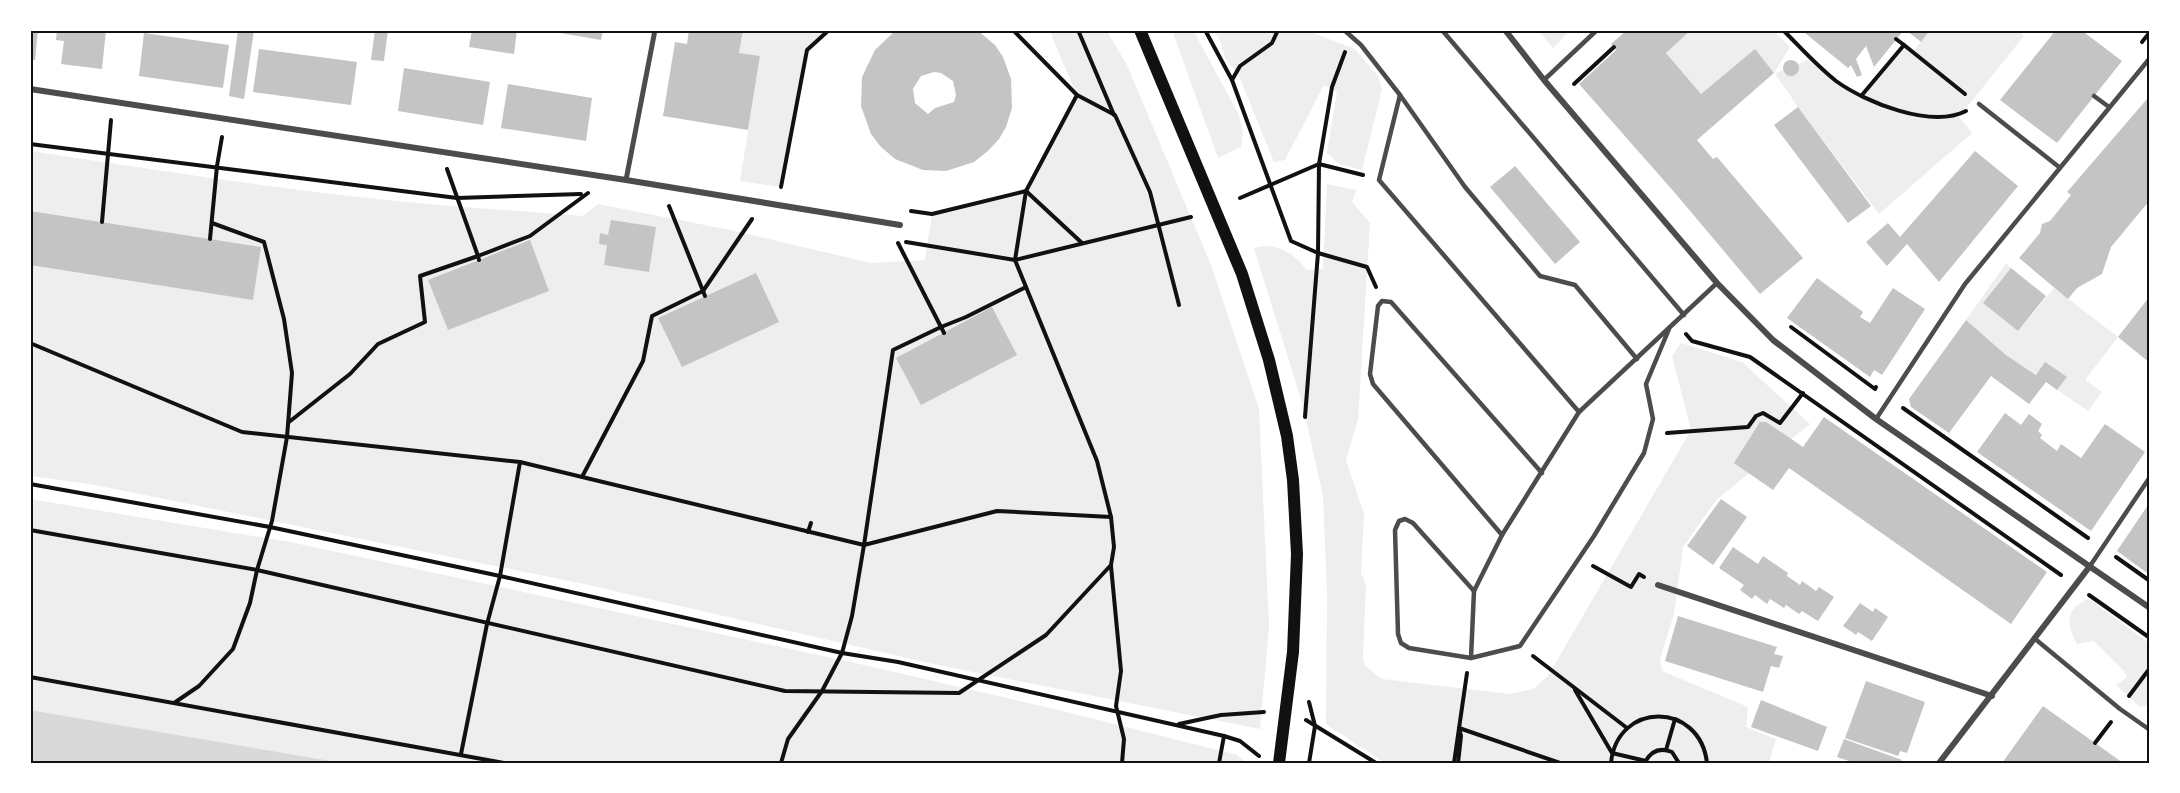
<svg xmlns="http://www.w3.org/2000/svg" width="2180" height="793" font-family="'PT Sans',sans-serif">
<rect width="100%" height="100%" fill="#fff"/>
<g fill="#eee">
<path d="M743,30H829L807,50L781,187L740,181L760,57L739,53Z"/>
<path d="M1049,30H1106L1127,65L1211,265L1259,409L1269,627L1260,729L938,665L584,584L95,485L30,476V151C162,171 295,192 428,204C480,209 531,211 583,216L598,204L730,230L871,263L925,260L932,214L1026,191L1077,95Z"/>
<path d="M1172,30H1193L1239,115L1243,131L1241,147L1218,158Z"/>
<path d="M1213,30H1312L1313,33L1355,49L1378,76L1382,89L1362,170L1339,164L1327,153L1337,92L1324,85L1285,160L1274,162L1239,76L1225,58L1220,40Z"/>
<path d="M1538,30H1570L1553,48Z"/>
<path d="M1691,30H1773L1790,47L1774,73L1755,49L1701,94L1666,53Z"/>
<path d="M1930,30H2017L2024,36L1959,117L1972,133L1879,214L1798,107L1775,74L1812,58L1836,80L1862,95L1904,45L1913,52Z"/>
<path d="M1327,184L1356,190L1352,202L1370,223L1358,419L1346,460L1364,514L1361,573L1366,585L1363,657L1365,666L1382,679L1510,694L1533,689L1548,676L1691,430L1672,356L1681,343L1742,362L1810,424L1717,499L1683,547L1674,614L1660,659L1662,671L1748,707L1746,727L1776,739L1769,763H1385L1326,724L1327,595L1323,496L1303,406L1254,248C1276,242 1293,252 1307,270L1323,269Z"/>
<path d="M2006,263L2011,268L1984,303L2018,331L2054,288L2118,337L2085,380L2102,392L2088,411L2057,390L2066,378L2033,373L2006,355L1966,320Z"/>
<path d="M30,499L290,542L851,662L1050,708L1237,755L1246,763H341L30,710Z"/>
<path d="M2089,599L2150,644V705L2140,707L2116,685L2127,677L2124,671L2094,641L2077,644C2066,624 2065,608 2089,599Z"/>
</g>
<path fill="#d9d9d9" d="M30,710L325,760L341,763H30Z"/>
<g fill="#c4c4c4" fill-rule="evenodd">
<path d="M30,30H38L35,60H30Z"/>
<path d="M57,30H106L102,69L61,64L64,41L56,40Z"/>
<path d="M238,30H254L244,99L229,96Z"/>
<path d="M375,30H388L384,61L371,60Z"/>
<path d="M472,30H517L514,54L469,47Z"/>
<path d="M543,30H603L601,40Z"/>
<path d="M689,30H743L739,53L760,56L748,130L663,116L675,42L687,44Z"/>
<path d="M896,30H977L995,45L1003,57L1011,79L1012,108L1006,127L999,139L989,150L974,162L946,171L923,170L895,159L880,146L871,134L861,106L862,77L875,50ZM934,72L941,73L953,81L956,95L954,102L935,108L928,114L915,103L913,89L921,76Z"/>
<path d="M1627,30H1691L1666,53L1701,94L1755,49L1774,73L1697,140L1713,159L1717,157L1803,258L1760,294L1675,193L1579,84L1616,50L1611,44Z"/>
<path d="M1793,30H1904L1874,67L1866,46L1856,59L1862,75L1857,77L1851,65L1848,68L1805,33L1791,32Z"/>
<path d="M1906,30H1930L1921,42Z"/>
<path d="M2056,30H2081L2122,61L2057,143L2000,100Z"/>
<path d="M144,33L229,45L223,88L139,76Z"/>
<path d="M259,49L357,62L351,105L253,92Z"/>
<circle cx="1791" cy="68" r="8"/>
<path d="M404,68L490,82L483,125L398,111Z"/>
<path d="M508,84L592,98L586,141L501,128Z"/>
<path d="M2147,99H2150V200L2111,247L2102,274L2077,288L2068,299L2019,258L2040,233L2042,224L2050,221L2071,195L2067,192Z"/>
<path d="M1798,107L1871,206L1848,223L1774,125Z"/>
<path d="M1975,151L2018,186L1939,282L1907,244L1887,266L1866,242L1888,223L1900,237Z"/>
<path d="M1515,166L1580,242L1555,264L1490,187Z"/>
<path d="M30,211L261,247L253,300L30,265Z"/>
<path d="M611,220L656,227L649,272L604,265L607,245L599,244L600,233L608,235Z"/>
<path d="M530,240L549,291L448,330L428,280Z"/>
<path d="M2011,268L2046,296L2018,331L1983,303Z"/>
<path d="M756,273L779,322L682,367L658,318Z"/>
<path d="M1817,278L1863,312L1860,317L1870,323L1893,288L1925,309L1882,375L1874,370L1870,377L1787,318Z"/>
<path d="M2150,296V363L2118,337Z"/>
<path d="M992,307L1017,355L921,405L896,358Z"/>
<path d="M1966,320L2006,355L2036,375L2045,362L2067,377L2057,390L2046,382L2029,404L1991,376L1949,433L1911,407L1909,399Z"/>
<path d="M2005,413L2021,425L2029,414L2042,424L2038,431L2042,435L2040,438L2057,451L2061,444L2081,458L2105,424L2145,452L2091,531L1977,452Z"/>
<path d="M1824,417L2047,572L2011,624L1789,468L1773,490L1734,463L1760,422H1766L1803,447Z"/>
<path d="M1721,499L1747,517L1713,565L1687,546Z"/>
<path d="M2150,502V575L2117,551Z"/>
<path d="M1733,547L1758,564L1763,556L1788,573L1787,576L1800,585L1802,581L1816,591L1819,587L1834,597L1818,621L1802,611L1799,614L1786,605L1784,608L1770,599L1767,604L1755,595L1752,599L1740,590L1744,585L1719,568Z"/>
<path d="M1860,603L1873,612L1875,608L1888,617L1872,641L1858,632L1856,635L1843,626Z"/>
<path d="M1678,616L1777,647L1774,654L1783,656L1779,668L1771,666L1763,692L1665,661Z"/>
<path d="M1866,681L1925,702L1907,753L1900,751L1898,756L1845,738Z"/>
<path d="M1761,700L1827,727L1818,751L1751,727Z"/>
<path d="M2043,706L2095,743L2123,763H2002Z"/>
<path d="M1844,739L1902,760L1900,763H1855L1837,757Z"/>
</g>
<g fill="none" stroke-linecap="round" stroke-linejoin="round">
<g stroke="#111" stroke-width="4">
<path d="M1013,30L1077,95L1115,115L1150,192L1179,305"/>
<path d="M1078,30L1114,115"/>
<path d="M1205,30L1232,80L1291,241L1318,253L1305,417"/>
<path d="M1783,30C1800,47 1817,66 1836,81C1865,102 1931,129 1966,111"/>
<path d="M1896,39L1904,45"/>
<path d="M2142,42L2150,32"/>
<path d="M1345,52L1332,87L1319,164L1318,253L1367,267L1376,287"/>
<path d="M1232,80L1240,66L1272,43L1278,30"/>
<path d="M1574,84L1614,47"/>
<path d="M1862,95L1904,45L1965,94"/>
<path d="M30,144L457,198L581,194"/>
<path d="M781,187L807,50L829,30"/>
<path d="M1240,198L1319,164L1363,175"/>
<path d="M669,206L703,291L752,219"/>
<path d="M911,211L932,214L1026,191L1082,243"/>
<path d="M102,222L111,120"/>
<path d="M210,239L217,166L222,137"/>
<path d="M906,242L1015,260L1191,217"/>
<path d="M898,243L941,327L893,350L864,545L997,511L1111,517"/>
<path d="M479,260L478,256L530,236L588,193"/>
<path d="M1791,327L1875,389L1876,387"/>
<path d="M944,333L941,327L966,317L1026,287"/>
<path d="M1686,334L1692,341L1750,357L2061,575"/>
<path d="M30,343L242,432L520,462L500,576L487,624L461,754"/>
<path d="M1903,408L2088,538"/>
<path d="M289,422L350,374L378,344L425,322L420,276L478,256L447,169"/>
<path d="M1667,433L1748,427L1756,416L1763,413L1780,423L1803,393"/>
<path d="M520,462L864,545L852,616L842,653L822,691L788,739L781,763"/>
<path d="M582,477L643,361L652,316L703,291L705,296"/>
<path d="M30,484L270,527L500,576L842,653L898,662L1224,736L1240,741L1259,756"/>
<path d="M30,530L257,570L785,691L959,693L1046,635L1111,565L1114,547L1111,517L1097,461L1015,260L1026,191L1077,95"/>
<path d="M808,532L811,523"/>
<path d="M2116,557L2150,581"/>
<path d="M1111,566L1121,671L1116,706L1124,739L1122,763"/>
<path d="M1593,566L1631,587L1639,574L1644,577"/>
<path d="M2089,595L2150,638"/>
<path d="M1533,656L1627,728"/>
<path d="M30,677L504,763"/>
<path d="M1575,690L1612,753L1646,761"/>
<path d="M2129,696L2150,668"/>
<path d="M1309,702L1315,726L1309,763"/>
<path d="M174,703L199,686L233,649L250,603L257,570L272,521L287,437L292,373L284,319L264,242L212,223"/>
<path d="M1306,720L1376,763"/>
<path d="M1179,724L1221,715L1264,712"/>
<path d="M1459,728L1560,763"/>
<path d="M2095,743L2111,722"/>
<path d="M1666,750L1675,719"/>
<path d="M1645,762C1651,751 1660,747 1672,752L1679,763"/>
<path d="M1219,763L1224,736"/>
<path d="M1454,763L1467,673"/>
<path d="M1458,763L1461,736L1460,732"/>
<path d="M1611,763C1617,701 1700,701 1707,763"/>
</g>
<g stroke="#4c4c4c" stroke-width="4.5">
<path d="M1344,30L1361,45L1400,95L1465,187L1540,276L1575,285L1637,359"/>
<path d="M1442,30L1684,315"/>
<path d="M1544,80L1597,30"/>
<path d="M1400,95L1379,180L1579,412"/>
<path d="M2094,96L2109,107"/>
<path d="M1979,104L2059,167"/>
<path d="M1669,329L1646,384L1653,419L1644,453L1594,536L1520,646L1471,658L1474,591L1502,535L1579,412L1717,283"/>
<path d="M1876,419L1965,284L2150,58"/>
<path d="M1502,535L1373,384L1370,374L1378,306L1382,301L1391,302L1542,473"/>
<path d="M2090,566L2150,477"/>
<path d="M2034,638L2120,709L2150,730"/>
<path d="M1471,658L1409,648L1401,643L1398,634L1395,530L1399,521L1405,519L1413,523L1474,591"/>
</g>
<path stroke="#4c4c4c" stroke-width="5" d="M626,180L655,30"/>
<g stroke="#4c4c4c" stroke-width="6">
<path d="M1505,30L1544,80L1717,283L1773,340L1876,419L2150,608"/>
<path d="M30,89L626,180L900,225"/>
<path d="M1658,585L1992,696"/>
<path d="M1939,763L2090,566"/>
</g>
<path stroke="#111" stroke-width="12" d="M1140,30L1242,274L1269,360L1287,436L1293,480L1297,554L1293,652L1279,763"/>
</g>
<rect width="2180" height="793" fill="none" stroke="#ffffff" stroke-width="63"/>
<rect x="32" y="32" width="2116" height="730" fill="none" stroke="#111" stroke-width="2"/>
</svg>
